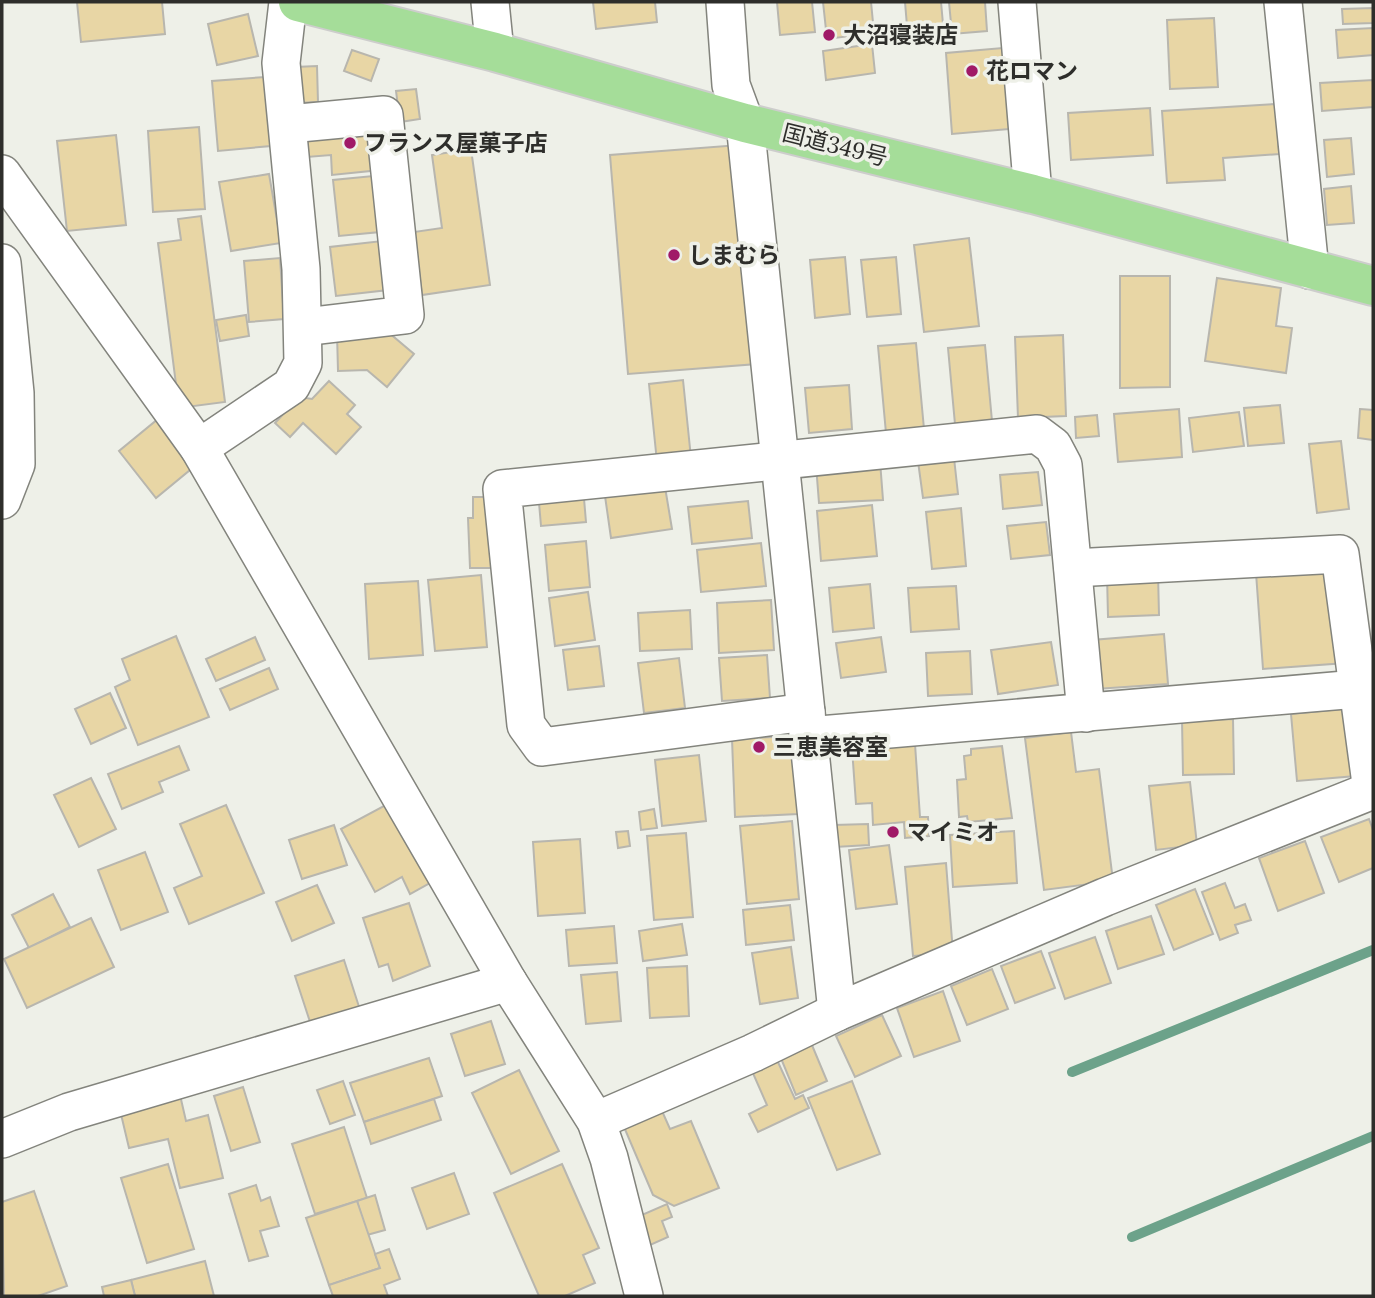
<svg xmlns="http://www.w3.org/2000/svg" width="1375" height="1298" font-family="Lora,'Noto Sans JP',serif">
<rect width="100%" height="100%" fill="#eef0e8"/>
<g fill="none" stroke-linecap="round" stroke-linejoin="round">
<g stroke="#6ca28a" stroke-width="10">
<path d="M1072,1072L1373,950"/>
<path d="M1132,1237L1373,1136"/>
</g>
</g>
<g fill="#e8d6a5" stroke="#b8b6ae" stroke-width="2">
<path d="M77,2H162L165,34L81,42Z"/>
<path d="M593,2H655L657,22L596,29Z"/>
<path d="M777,2H812L815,32L780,35Z"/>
<path d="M823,2H871L874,33L827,39Z"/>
<path d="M905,2H941L944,35L908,38Z"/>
<path d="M949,2H985L987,31L952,34Z"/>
<path d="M1373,8V23L1343,24L1342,9Z"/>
<path d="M248,14L258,56L217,65L208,24Z"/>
<path d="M1214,18L1218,87L1170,89L1167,20Z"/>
<path d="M1373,28V55L1338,58L1336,30Z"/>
<path d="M872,44L875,73L826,80L823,51Z"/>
<path d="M1014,47L1022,128L952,134L946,53Z"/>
<path d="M352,50L379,59L371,81L344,71Z"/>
<path d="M317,66L318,102L296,103L295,67Z"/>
<path d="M265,77L271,146L218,151L212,81Z"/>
<path d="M1373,80V107L1322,111L1320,83Z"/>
<path d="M416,89L420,119L400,122L396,91Z"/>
<path d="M1276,104L1279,154L1223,158L1225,180L1167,183L1162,111Z"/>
<path d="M1150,108L1153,155L1071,160L1068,113Z"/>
<path d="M375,121L380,170L332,175L331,155L307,157L304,129Z"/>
<path d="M199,127L205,209L153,212L148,131Z"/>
<path d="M116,135L126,225L67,231L57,141Z"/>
<path d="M1351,138L1354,174L1327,177L1324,140Z"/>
<path d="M739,145L757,364L628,374L610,155Z"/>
<path d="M471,149L490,285L422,295L414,232L442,228L432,155Z"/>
<path d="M269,174L281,243L231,251L219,182Z"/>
<path d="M373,176L380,232L339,236L333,180Z"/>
<path d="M1351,186L1354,223L1327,225L1324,189Z"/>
<path d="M201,216L225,402L179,408L158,243L181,240L178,219Z"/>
<path d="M969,238L979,326L924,332L914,245Z"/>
<path d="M382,241L388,290L336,296L330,247Z"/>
<path d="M845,257L850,314L815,318L810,260Z"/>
<path d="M896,257L901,314L867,317L861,260Z"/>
<path d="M280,258L284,319L249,322L244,261Z"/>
<path d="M1120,276H1170V387L1120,388Z"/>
<path d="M1217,278L1281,288L1276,326L1292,328L1286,373L1205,361Z"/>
<path d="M246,315L249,336L220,341L216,320Z"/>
<path d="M388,332L414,354L387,387L367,370L338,371L337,333Z"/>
<path d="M1063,335L1066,416L1018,418L1015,337Z"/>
<path d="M916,343L924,429L886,433L878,346Z"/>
<path d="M985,345L993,432L956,435L948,348Z"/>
<path d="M683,380L691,458L657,462L649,384Z"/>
<path d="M329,381L355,405L347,414L361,427L336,454L303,423L290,437L275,423L299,397L312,399Z"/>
<path d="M849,385L852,429L809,433L805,388Z"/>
<path d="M1280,405L1284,443L1248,446L1244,408Z"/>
<path d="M1179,409L1182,457L1118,462L1114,414Z"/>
<path d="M1360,409L1373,410V440L1358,438Z"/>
<path d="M1239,412L1244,446L1193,452L1189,418Z"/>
<path d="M1097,415L1099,436L1076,438L1075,417Z"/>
<path d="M158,419L196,465L156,498L119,451Z"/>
<path d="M1341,441L1349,509L1317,513L1309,444Z"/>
<path d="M953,449L958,494L923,498L917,454Z"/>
<path d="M880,461L883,500L819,503L816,465Z"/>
<path d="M1038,472L1042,505L1003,509L1000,475Z"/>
<path d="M664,481L672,529L611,538L604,489Z"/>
<path d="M583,487L586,522L541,526L538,491Z"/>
<path d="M473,497H500L502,568H470L468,518H473Z"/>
<path d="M748,501L752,538L692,544L688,507Z"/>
<path d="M872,505L877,556L821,561L817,511Z"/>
<path d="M961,508L966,566L932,569L926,512Z"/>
<path d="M1046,522L1050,555L1011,559L1007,526Z"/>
<path d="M586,541L590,587L549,591L545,545Z"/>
<path d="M761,543L766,586L701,592L697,550Z"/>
<path d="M1339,568L1346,663L1263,669L1256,573Z"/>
<path d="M1158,573L1159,615L1108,617L1107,575Z"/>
<path d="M481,575L487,647L435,651L428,580Z"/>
<path d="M418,581L423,655L369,659L365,584Z"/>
<path d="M870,584L874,628L833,632L829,588Z"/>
<path d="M956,586L959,629L911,632L908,588Z"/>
<path d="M588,592L595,640L555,646L549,598Z"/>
<path d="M771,600L774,650L719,653L717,603Z"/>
<path d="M690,610L692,649L640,651L638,613Z"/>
<path d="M1164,634L1168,684L1096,689L1092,640Z"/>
<path d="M176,636L209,717L138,745L115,687L130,680L122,659Z"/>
<path d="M255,637L265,660L216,681L206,659Z"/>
<path d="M881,637L886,672L841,678L836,643Z"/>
<path d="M1051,642L1058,685L998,694L991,650Z"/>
<path d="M599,646L604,686L568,690L563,650Z"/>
<path d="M970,651L972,694L928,696L926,653Z"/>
<path d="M767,655L770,698L722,701L719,658Z"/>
<path d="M679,658L685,708L644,713L638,663Z"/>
<path d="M269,668L278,689L230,710L220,689Z"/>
<path d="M110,693L126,728L91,744L75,709Z"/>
<path d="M1351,708L1356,776L1297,781L1291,714Z"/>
<path d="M1233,719L1234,774L1183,775L1182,720Z"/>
<path d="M1071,732L1076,772L1099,769L1113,881L1044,890L1025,738Z"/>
<path d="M794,736L798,814L735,817L732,739Z"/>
<path d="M915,744L920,817H928L929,836L905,838L904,822L873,825L872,803L856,804L852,748Z"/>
<path d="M179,746L189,770L159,782L163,792L122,809L108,774Z"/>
<path d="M1002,746L1012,818L968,822L967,816L959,817L957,780L966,779L964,756L971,755V749Z"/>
<path d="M699,755L706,821L662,826L655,760Z"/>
<path d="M91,778L116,829L79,847L54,795Z"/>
<path d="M1190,782L1197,845L1156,850L1149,786Z"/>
<path d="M395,800L437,879L410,894L402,877L375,892L341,829Z"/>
<path d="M226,805L264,893L189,924L174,888L202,876L180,824Z"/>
<path d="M654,809L657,828L641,830L639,812Z"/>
<path d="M1369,819L1373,830V868L1339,882L1321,837Z"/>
<path d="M792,821L799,899L747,904L740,826Z"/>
<path d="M868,824L869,845L835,847L834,825Z"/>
<path d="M334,825L347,865L302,879L289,840Z"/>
<path d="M628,831L630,846L618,848L616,832Z"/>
<path d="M1014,831L1017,883L953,887L950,835Z"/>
<path d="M686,833L693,917L654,920L647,836Z"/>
<path d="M580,839L585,913L538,916L533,842Z"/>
<path d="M1305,841L1324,893L1278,911L1259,858Z"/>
<path d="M889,845L897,904L856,909L849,850Z"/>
<path d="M145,852L168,912L121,930L98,870Z"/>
<path d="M946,863L953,953L913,956L905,867Z"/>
<path d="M1225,883L1235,908L1245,904L1251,920L1235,925L1238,933L1220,940L1202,892Z"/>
<path d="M317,885L334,923L292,941L276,902Z"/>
<path d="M1195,889L1213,934L1174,950L1156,905Z"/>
<path d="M53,894L70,927L29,948L12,915Z"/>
<path d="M409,903L430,966L393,981L388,964L379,967L363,918Z"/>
<path d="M790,905L794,940L746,945L743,910Z"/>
<path d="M1151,916L1164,954L1118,969L1106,931Z"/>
<path d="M91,918L114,967L27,1008L4,959Z"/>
<path d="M682,924L687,955L643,961L639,931Z"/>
<path d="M614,926L617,963L569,966L566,930Z"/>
<path d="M1095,937L1111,983L1065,999L1049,953Z"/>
<path d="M791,947L798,998L760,1004L752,953Z"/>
<path d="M1041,951L1055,988L1015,1003L1001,966Z"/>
<path d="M344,960L361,1013L312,1028L295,976Z"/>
<path d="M687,966L689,1016L650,1018L647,968Z"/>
<path d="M992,969L1008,1009L967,1025L951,986Z"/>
<path d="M617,972L621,1021L586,1024L581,975Z"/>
<path d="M943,991L960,1041L914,1057L897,1008Z"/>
<path d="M882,1015L901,1056L855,1077L836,1036Z"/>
<path d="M491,1021L505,1064L465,1076L451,1034Z"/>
<path d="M809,1038L827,1081L796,1095L778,1051Z"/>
<path d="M429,1058L442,1096L364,1122L350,1083Z"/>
<path d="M777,1060L795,1099L803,1095L809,1108L758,1132L749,1114L767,1105L752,1071Z"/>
<path d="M519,1070L559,1151L511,1174L472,1093Z"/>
<path d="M343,1081L355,1115L330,1124L317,1090Z"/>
<path d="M852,1081L880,1154L837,1170L808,1098Z"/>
<path d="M243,1087L260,1142L231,1151L214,1096Z"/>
<path d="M180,1095L186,1121L208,1115L223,1178L180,1188L168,1139L129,1148L120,1110Z"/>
<path d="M434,1099L441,1120L371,1144L364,1122Z"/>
<path d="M662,1111L670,1129L691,1121L719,1188L674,1206L653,1195L624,1127Z"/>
<path d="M344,1127L367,1198L315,1214L292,1144Z"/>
<path d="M168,1164L194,1249L147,1263L121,1178Z"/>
<path d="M562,1164L599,1248L583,1255L595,1283L565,1296H539L494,1193Z"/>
<path d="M454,1173L469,1214L427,1229L412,1188Z"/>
<path d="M256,1185L261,1201L270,1197L279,1226L260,1231L268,1256L249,1261L229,1194Z"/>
<path d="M34,1191L67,1286L38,1296H4L2,1202Z"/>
<path d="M375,1195L385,1230L367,1235L357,1201Z"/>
<path d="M357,1201L380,1268L329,1285L306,1218Z"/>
<path d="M667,1204L672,1217L662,1221L668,1237L639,1250L628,1221Z"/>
<path d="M389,1249L400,1279L384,1285L388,1296H333L329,1285L380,1268L375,1254Z"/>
<path d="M205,1261L214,1296H135L131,1280Z"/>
<path d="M131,1280L135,1296H104L102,1287Z"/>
</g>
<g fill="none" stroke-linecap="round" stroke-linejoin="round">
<g stroke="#83847d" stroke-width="40">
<g id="minor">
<path d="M490,2L495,52"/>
<path d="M725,2L731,85L745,123L837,1012"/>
<path d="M1017,2L1033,194"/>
<path d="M1283,2L1310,270"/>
<path d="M289,124L384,115L405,315L304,327"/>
<path d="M2,174L199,448L508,982L596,1121L609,1158L644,1296"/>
<path d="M2,263L15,393L16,464L2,500"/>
<path d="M199,448L291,386L303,363L301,269L281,63L288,2"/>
<path d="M1073,568L1340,554L1372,791"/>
<path d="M806,712L542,747L526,725L502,489L1037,434L1053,446L1063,465L1086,713"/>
<path d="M808,736L1357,689"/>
<path d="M596,1121L753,1053L837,1012L1105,897L1373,790"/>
<path d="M2,1139L69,1112L508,982"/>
</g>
</g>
<g stroke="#cdcdcc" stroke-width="42">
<path id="highway" d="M298,2L495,52L745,123L1033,194L1373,286"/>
</g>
<use href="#minor" stroke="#fff" stroke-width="37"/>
<use href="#highway" stroke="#a5dd99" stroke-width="38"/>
</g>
<g fill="#a01967" stroke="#eef0e8" stroke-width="2.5">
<circle cx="829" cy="35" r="7"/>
<circle cx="972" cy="71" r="7"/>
<circle cx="350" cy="143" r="7"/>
<circle cx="674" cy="255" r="7"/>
<circle cx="759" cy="747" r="7"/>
<circle cx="893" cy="832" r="7"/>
</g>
<g text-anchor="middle" stroke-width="7" stroke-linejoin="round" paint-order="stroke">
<g font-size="23" font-weight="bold" fill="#2e2e2b" stroke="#eef0e8" text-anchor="start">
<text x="843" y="43">大沼寝装店</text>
<text x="986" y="79">花ロマン</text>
<text x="364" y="151">フランス屋菓子店</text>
<text x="688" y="263">しまむら</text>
<text x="773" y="755">三恵美容室</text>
<text x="907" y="840">マイミオ</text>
</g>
<g font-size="23" fill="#2e2e2b" stroke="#eef0e8">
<text transform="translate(835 145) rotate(14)" y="8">国道349号</text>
</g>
</g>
<rect width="1375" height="1298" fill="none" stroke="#2e2e2b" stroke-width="7"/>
</svg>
